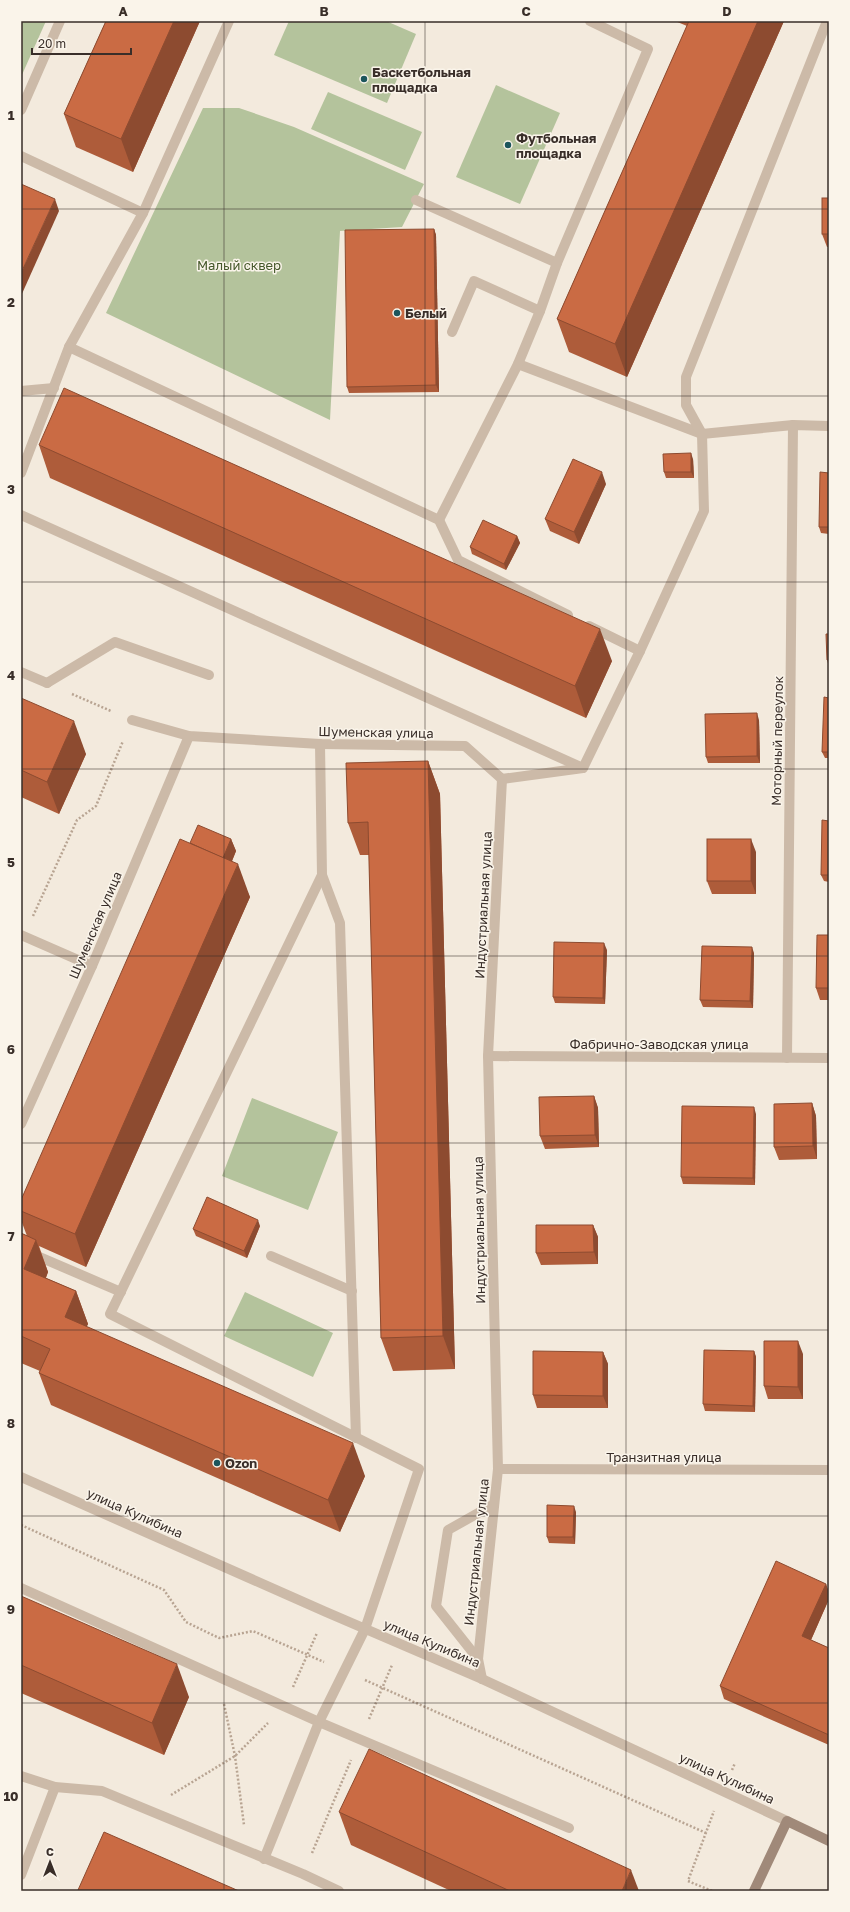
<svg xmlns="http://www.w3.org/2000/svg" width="850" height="1912" font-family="'Golos Text',sans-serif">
<rect width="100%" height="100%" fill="#f3eadd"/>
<g fill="#b4c39c">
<path d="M21,21H46L21,77Z"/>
<path d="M289,21H386L416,34L387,103L274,55Z"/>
<path d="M496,85L560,113L520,204L456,177Z"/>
<path d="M328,92L422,132L405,170L311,129Z"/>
<path d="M203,108H239L294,127L424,184L402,227L340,231L330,420L106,313Z"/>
<path d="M252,1098L338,1132L308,1210L222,1176Z"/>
<path d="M245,1292L333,1333L313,1377L224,1336Z"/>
</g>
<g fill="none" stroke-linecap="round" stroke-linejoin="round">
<g stroke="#b8a492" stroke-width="2.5" stroke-dasharray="2 2" stroke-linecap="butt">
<path d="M72,694L111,711"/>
<path d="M33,916L77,820L96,806L123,741"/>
<path d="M21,1525L164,1590L186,1622L219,1638L253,1631L324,1662"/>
<path d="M365,1680L706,1833"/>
<path d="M293,1687L317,1633"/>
<path d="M224,1704L235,1756L244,1825"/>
<path d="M369,1719L392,1665"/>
<path d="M732,1770L735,1763"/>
<path d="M171,1795L235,1756L268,1723"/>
<path d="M312,1853L351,1760"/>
<path d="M712,1891L688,1881L714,1811"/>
</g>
<g stroke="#ccbaa8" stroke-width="10">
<path d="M229,21L143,213L69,347L439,520L458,560L568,615"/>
<path d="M21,110L60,21"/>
<path d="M21,156L143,213"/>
<path d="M416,200L557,263"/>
<path d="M452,332L474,281L540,311"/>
<path d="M518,364L702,434"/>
<path d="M21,391L54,388"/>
<path d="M21,473L69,347"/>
<path d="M21,515L583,768"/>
<path d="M439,520L518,364L540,311L557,263L648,49L590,21"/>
<path d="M589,626L640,651"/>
<path d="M47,683L115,642L209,675"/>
<path d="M322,875L340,923L356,1438"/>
<path d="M21,935L92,966"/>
<path d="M21,1249L121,1292"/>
<path d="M271,1256L352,1291"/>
<path d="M21,1588L319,1722L569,1828"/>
<path d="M478,1659L436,1606L448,1530L494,1504"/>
<path d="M21,1776L55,1787L102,1791L303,1874L339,1891"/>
<path d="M264,1859L319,1722L365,1629L419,1469L110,1314L322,875L320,744"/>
<path d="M21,1875L55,1787"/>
</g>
<g stroke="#ccbaa8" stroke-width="10">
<path d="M702,434L793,425L829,426"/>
<path d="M21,672L47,683"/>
<path d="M132,720L189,736L320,744L465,746L502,779"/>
<path d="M502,779L583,768L640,651L704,511L702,434L686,405V377L827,21"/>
<path d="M488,1056L829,1058"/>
<path d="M787,1058L793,425"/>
<path d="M21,1124L92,966L189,736"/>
<path d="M498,1469L829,1470"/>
<path d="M21,1477L326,1612L482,1679L787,1821"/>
<path d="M482,1679L478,1659L498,1469L488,1056L502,779"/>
</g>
<path stroke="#a08979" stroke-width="10" d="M754,1891L787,1821L829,1841"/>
</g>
<g fill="#ae5c3a">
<path d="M106,21H200L133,172L76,147L64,114Z"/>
<path d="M675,21H784L627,377L569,352L557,319L687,26Z"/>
<path d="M829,198V247H827L822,234Z"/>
<path d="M434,229L436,235L439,392L349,393L347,387Z"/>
<path d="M39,445L612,661L586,718L50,478Z"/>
<path d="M693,459L694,478H666L664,472Z"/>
<path d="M829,473V534L821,533L819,527Z"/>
<path d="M606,484L579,544L550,531L545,519Z"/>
<path d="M517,536L520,543L506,570L472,554L470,547Z"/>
<path d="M829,634V667L827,660Z"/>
<path d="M21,698L86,754L59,814L21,797Z"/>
<path d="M829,698V758H825L822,752Z"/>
<path d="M759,720L760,763H708L706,757Z"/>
<path d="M428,761L440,794L455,1369L393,1371L381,1338L369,855H360L348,823Z"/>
<path d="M829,821V882L824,881L821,875Z"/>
<path d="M231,839L236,851L232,861L250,897L86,1267L39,1246L48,1272L46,1278L76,1291L88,1324L86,1327L365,1476L340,1532L51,1405L39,1373L40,1371L21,1363V1233L27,1236L21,1220V1200L190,843Z"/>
<path d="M756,852V894H712L707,881Z"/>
<path d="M829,935V1000H820L816,988Z"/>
<path d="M607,950L605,1004L555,1003L553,997Z"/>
<path d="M754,953L753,1008L703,1007L700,1000Z"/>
<path d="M594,1096L598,1108L599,1147L545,1149L540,1136Z"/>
<path d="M812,1103L816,1116L817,1159L779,1160L774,1147Z"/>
<path d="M756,1114L755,1185L683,1184L681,1177Z"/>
<path d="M593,1225L598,1237V1264L541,1265L536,1253Z"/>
<path d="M260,1226L247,1258L196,1236L193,1229Z"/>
<path d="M754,1351L756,1357L755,1412L705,1411L703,1404Z"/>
<path d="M603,1352L608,1364V1408H537L533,1395Z"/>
<path d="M803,1354V1399H768L764,1386Z"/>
<path d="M576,1512L575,1544L549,1543L547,1537Z"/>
<path d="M826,1584L829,1593V1599L811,1640L829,1648V1745L724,1699L720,1686Z"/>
<path d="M21,1596L189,1697L164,1755L21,1693Z"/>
<path d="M339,1812L639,1891H451L351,1845Z"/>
</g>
<g fill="#8d4b30">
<path d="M174,21H200L133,172L121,139Z"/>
<path d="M758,21H784L627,377L615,344Z"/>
<path d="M55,199L59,211L21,296V273Z"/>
<path d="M434,229L436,235L439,392L436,385Z"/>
<path d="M691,453L693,459L694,478L691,472Z"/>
<path d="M602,472L606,484L579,544L574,532Z"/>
<path d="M517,536L520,543L506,570L504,564Z"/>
<path d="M600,629L612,661L586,718L575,686Z"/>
<path d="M757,713L759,720L760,763L757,756Z"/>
<path d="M74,721L86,754L59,814L47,782Z"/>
<path d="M428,761L440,794L455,1369L443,1336Z"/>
<path d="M231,839L236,851L223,883L218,871Z"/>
<path d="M751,839L756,852V894L751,881Z"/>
<path d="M238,864L250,897L86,1267L75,1234Z"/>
<path d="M604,943L607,950L605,1004L603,998Z"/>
<path d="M752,947L754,953L753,1008L750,1001Z"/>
<path d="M594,1096L598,1108L599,1147L595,1135Z"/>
<path d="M812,1103L816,1116L817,1159L813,1146Z"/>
<path d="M754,1107L756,1114L755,1185L753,1178Z"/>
<path d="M258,1220L260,1226L247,1258L244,1251Z"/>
<path d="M593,1225L598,1237V1264L594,1252Z"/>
<path d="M36,1240L48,1272L36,1301L24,1269Z"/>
<path d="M76,1291L88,1324L76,1350L65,1317Z"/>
<path d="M798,1341L803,1354V1399L798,1387Z"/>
<path d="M754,1351L756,1357L755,1412L753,1406Z"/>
<path d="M603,1352L608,1364V1408L603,1396Z"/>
<path d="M353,1443L365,1476L340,1532L328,1500Z"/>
<path d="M574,1506L576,1512L575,1544L573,1537Z"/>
<path d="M826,1584L829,1593V1599L807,1649L802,1636Z"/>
<path d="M177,1664L189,1697L164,1755L152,1723Z"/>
<path d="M631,1870L639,1891H622Z"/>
</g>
<g fill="#ca6b44" stroke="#8d4b30">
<path d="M106,21H174L121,139L64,114Z"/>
<path d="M689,21H758L615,344L557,319Z"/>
<path d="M21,184L55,199L21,273Z"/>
<rect x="822" y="198" width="7" height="36"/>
<path d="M434,229L436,385L347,387L345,230Z"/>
<path d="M64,388L600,629L575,686L39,445Z"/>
<path d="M691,453V472H664L663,454Z"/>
<path d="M573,459L602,472L574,532L545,519Z"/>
<path d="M820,472L829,473V527H819Z"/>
<path d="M483,520L517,536L504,564L470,547Z"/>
<path d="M826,634H829V660H827Z"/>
<path d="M824,697L829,698V752H822Z"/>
<path d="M21,698L74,721L47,782L21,770Z"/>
<path d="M757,713V756L706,757L705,714Z"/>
<path d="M428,761L443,1336L381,1338L368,822L348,823L346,763Z"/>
<path d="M822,820L829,821V875H821Z"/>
<path d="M198,825L231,839L223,858L190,843Z"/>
<path d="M180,839L238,864L75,1234L21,1211V1200Z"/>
<rect x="707" y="839" width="44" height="42"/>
<path d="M817,935H829V988H816Z"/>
<path d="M554,942L604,943L603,998L553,997Z"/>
<path d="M702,946L752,947L750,1001L700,1000Z"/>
<path d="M594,1096L595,1135L540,1136L539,1097Z"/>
<path d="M812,1103L813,1146L774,1147V1104Z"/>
<path d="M682,1106L754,1107L753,1178L681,1177Z"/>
<path d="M207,1197L258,1220L244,1251L193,1229Z"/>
<path d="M536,1225H593L594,1252L536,1253Z"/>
<path d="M21,1233L36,1240L24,1269L76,1291L65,1317L353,1443L328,1500L39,1373L50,1349L21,1336Z"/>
<path d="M764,1341H798V1387L764,1386Z"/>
<path d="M704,1350L754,1351L753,1406L703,1404Z"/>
<path d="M533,1351L603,1352V1396L533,1395Z"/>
<path d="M547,1505L574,1506L573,1537H547Z"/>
<path d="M776,1561L826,1584L802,1636L829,1648V1735L720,1686Z"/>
<path d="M21,1596L177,1664L152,1723L21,1665Z"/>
<path d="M369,1749L631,1870L622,1891H510L339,1812Z"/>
<path d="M104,1832L239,1891H80L78,1890Z"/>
</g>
<path fill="none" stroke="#392e29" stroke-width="1" stroke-opacity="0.55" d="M224,21V1891M425,21V1891M626,21V1891M21,209H829M21,396H829M21,582H829M21,769H829M21,956H829M21,1143H829M21,1330H829M21,1516H829M21,1703H829"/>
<g fill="#1c555c" stroke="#faf4ea" stroke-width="1.5">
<circle cx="364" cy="79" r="4"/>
<circle cx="508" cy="145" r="4"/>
<circle cx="397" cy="313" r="4"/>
<circle cx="217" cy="1463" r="4"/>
</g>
<g text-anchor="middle" stroke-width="3" stroke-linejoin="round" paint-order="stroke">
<g font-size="13" font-weight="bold" fill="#392e29" stroke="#faf4ea" text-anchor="start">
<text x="372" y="77">Баскетбольная<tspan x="372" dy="15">площадка</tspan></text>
<text x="516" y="143">Футбольная<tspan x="516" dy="15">площадка</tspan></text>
<text x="405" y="318">Белый</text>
<text x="225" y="1468">Ozon</text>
</g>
<g font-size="13" fill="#45582b" stroke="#faf4ea">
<text x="239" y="270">Малый сквер</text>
</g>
<g font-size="13" fill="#392e29" stroke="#faf4ea">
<text transform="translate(376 732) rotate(1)" y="5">Шуменская улица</text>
<text transform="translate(777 741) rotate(-89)" y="5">Моторный переулок</text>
<text transform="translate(483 905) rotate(-87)" y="5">Индустриальная улица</text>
<text transform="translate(95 925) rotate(-67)" y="5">Шуменская улица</text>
<text x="659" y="1049">Фабрично-Заводская улица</text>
<text transform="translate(479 1230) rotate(-91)" y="5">Индустриальная улица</text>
<text x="664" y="1462">Транзитная улица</text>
<text transform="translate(135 1513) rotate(24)" y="5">улица Кулибина</text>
<text transform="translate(476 1552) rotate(-84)" y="5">Индустриальная улица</text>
<text transform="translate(432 1643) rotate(23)" y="5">улица Кулибина</text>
<text transform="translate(727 1778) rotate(25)" y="5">улица Кулибина</text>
</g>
</g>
<rect width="850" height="1912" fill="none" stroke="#faf4ea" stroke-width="44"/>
<g transform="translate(50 1862)" stroke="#faf4ea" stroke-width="3" paint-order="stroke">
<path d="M0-3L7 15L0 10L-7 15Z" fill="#392e29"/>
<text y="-6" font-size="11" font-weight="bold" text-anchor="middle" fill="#392e29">С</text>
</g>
<path d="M32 48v6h99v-6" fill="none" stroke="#392e29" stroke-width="2"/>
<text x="38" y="48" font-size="12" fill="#392e29" stroke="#faf4ea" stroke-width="3" paint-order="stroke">20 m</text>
<rect x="22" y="22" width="806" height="1868" fill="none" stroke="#392e29" stroke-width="1.5"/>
<g font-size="13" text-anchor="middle" font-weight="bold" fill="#392e29">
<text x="123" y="16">A</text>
<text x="324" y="16">B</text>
<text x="526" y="16">C</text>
<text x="727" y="16">D</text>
<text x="11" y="120">1</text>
<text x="11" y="307">2</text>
<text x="11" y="494">3</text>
<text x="11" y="680">4</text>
<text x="11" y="867">5</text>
<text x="11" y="1054">6</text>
<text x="11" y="1241">7</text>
<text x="11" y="1428">8</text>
<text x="11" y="1614">9</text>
<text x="11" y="1801">10</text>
</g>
</svg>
